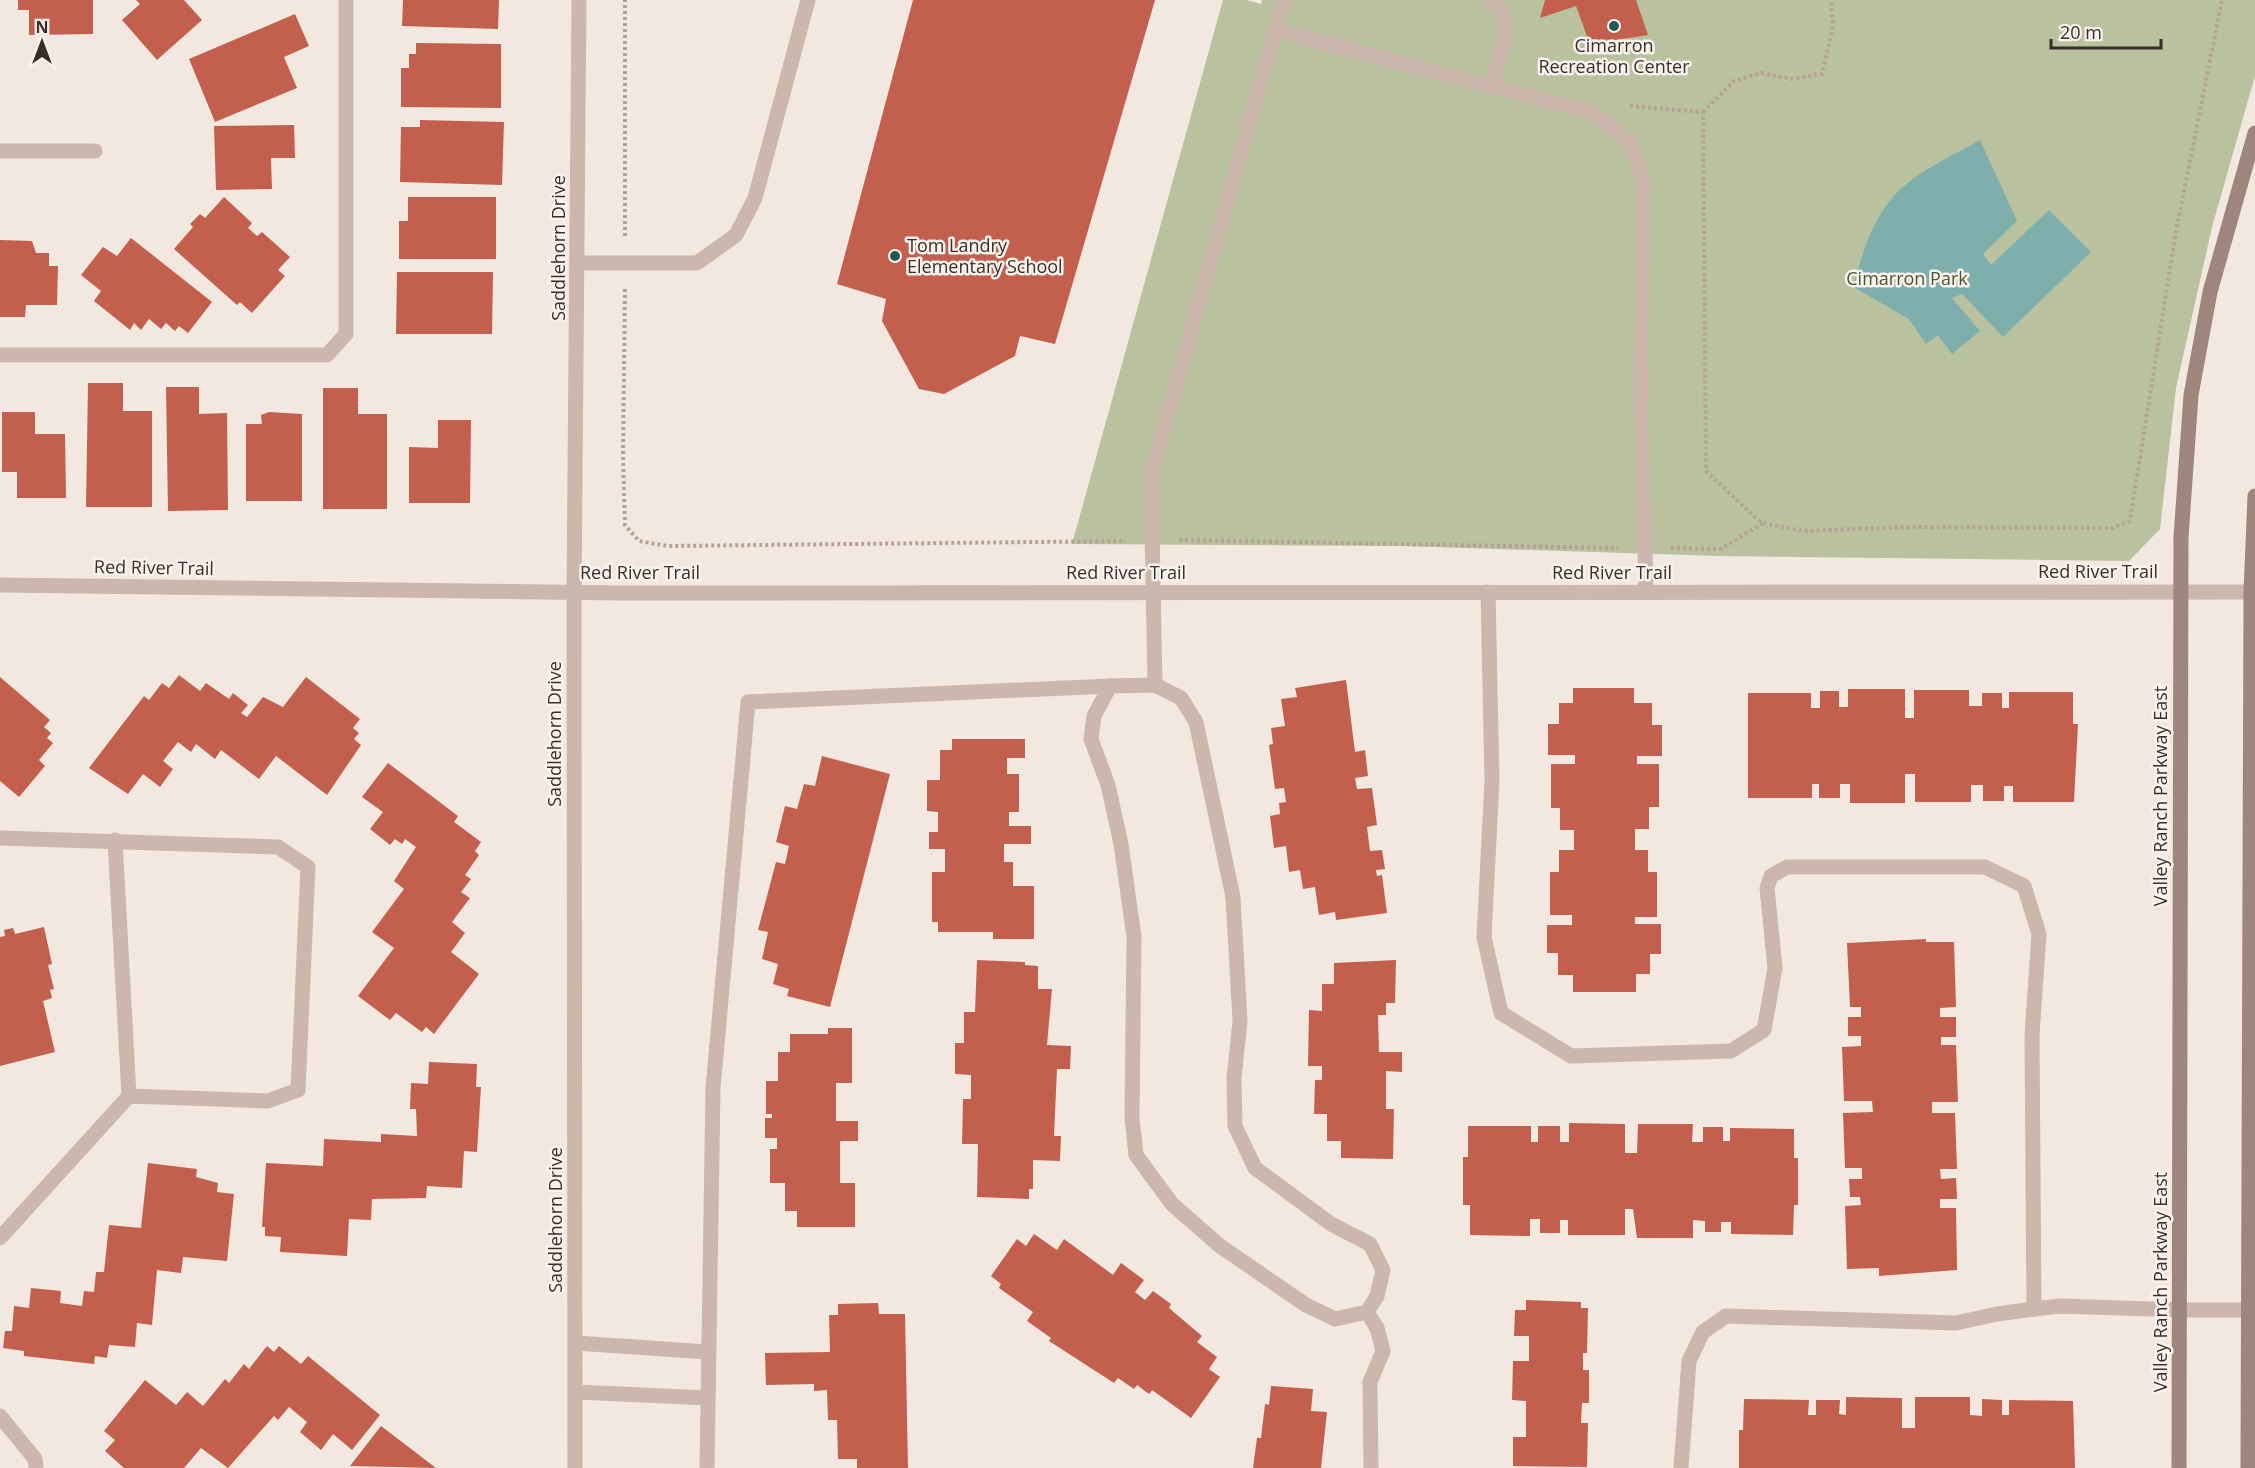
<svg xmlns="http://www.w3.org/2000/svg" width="2255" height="1468" font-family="'Open Sans',sans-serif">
<rect width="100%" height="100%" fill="#f2e8df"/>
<path fill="#b9c19f" d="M1223,0H1246L1261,4L1262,0H2255V76L2212,227L2176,388L2160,529L2129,561L1718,556L1404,546L1072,544Z"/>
<path fill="#7fafad" d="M1980,140L2017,221L1983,254L1991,265L2049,210L2091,252L2003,337L1962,294L1952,298L1980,331L1952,354L1938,335L1926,344L1909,319L1853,287C1861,258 1870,226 1889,202C1910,174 1950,157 1980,140Z"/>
<g fill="#c3604d">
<path d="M18,0H93V34L29,35V10H18Z"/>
<path d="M136,0H184L202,20L157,60L122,20L140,4Z"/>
<path d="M403,0H499L498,29L402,26Z"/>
<path d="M913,0H1155L1055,344L1020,336L1015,356L944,394L919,389L882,321L886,299L837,284Z"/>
<path d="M1545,0H1636L1648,35L1616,40L1588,39L1576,6L1540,18Z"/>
<path d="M295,14L309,46L284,57L297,88L215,122L189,59Z"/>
<path d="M416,43L501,44V108L401,107V68H409V54H416Z"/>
<path d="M420,120L504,122L502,185L400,182L401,127H420Z"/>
<path d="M294,125L295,158H271L272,189L216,190L214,126Z"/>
<path d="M224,197L252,223L248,228L257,236L262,232L290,257L278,270L285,276L252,313L240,302L237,305L174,249L193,227L190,224L200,214L205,218Z"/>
<path d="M408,197H496V259H399V221H408Z"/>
<path d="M131,238L212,302L188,333L179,326L175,331L166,323L161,329L149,319L141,330L134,323L130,330L94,301L101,291L81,275L103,247L117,256Z"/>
<path d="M0,240L32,241L36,253H49V266H58L57,305H26L25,317H0Z"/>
<path d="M397,272H493L492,334H396Z"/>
<path d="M88,383H123V411H152V507H86Z"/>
<path d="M166,387H199V414L227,413L228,510L168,511Z"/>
<path d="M323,388H358V414H387V509H323Z"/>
<path d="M2,412H35V434H65L66,498H17V472H2Z"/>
<path d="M269,412L302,414V501H246V424H262L261,415Z"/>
<path d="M438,420H471L470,503H409V447L438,448Z"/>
<path d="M179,675L200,691L206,683L229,699L233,693L248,705L241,713L247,717L263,697L283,707L306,677L360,719L353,728L359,733L354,739L361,745L327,795L276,756L259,779L221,750L215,759L196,744L191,752L178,742L163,761L173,769L160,787L143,774L128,794L89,768L144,696L149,700L162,683L169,688Z"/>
<path d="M0,677L50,720L44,727L51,733L47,738L53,743L39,760L45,766L19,797L0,781Z"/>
<path d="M1346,680L1355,752L1365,750L1368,776L1355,778L1357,789L1372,788L1377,825L1367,827L1370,851L1382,850L1385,869L1376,870L1377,876L1382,875L1387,913L1336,920L1335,912L1319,915L1315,887L1303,889L1300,870L1289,872L1286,846L1274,848L1270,816L1280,814L1279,803L1286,802L1284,788L1275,789L1269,745L1273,744L1271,728L1285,726L1281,699L1297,697L1295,688Z"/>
<path d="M1573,688H1634V703H1652V725H1662V756H1637V764H1659V807H1649V829H1635V850H1648V872H1657V917H1635V924H1661V954H1650V974H1636V992H1573V975H1558V953H1547V925H1572V915H1550V872H1559V850H1574V830H1560V808H1551V764H1575V755H1548V724H1559V703H1573Z"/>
<path d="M1848,689H1905V718H1914V690H1969V706H1982V693H2002V708H2009V692H2073V724H2078L2074,802H2013V786H2004V801H1983V785H1971V802H1915V774H1905V803H1850V784H1840V798H1819V784H1812V798H1748V693H1811V708H1820V691H1839V707H1848Z"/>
<path d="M952,739H1025V758H1007V774H1019V812H1009V826H1031V844H1004V862H1013V886H1034V939H993V932H938V922H932V872H945V849H929V832H938V812L927,811V780H940V750H952Z"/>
<path d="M822,756L890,774L830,1007L787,996L789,989L773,984L778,964L762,959L768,932L758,930L776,862L785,864L789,846L776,842L785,806L797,809L804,784L815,786Z"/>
<path d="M388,763L458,816L454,822L481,842L475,851L479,855L465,875L471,879L461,892L470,898L452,922L465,933L451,952L479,974L434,1034L426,1027L422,1032L396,1013L390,1020L358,996L394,948L372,932L404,889L394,881L416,847L405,839L402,844L395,839L390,845L370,829L383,812L362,797Z"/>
<path d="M44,927L52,964L48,965L54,989L50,990L52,998L43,1001L55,1052L0,1066V937L5,936L4,930L13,928L15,934Z"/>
<path d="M1926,939V942H1954L1956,1007L1940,1008V1017H1956V1037H1941V1045H1956L1958,1102H1932V1113H1955L1957,1169H1940L1941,1179L1956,1178L1957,1199H1940V1208H1956L1957,1270L1879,1276V1268L1847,1269L1845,1206L1861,1205L1860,1197H1850L1849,1179H1862V1168H1845L1843,1113L1873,1112L1872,1101H1844L1842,1047L1861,1046V1036H1848V1017H1861V1007H1850L1847,943Z"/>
<path d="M977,960L1025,962V965L1038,966V989H1052L1047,1045L1071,1046L1070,1069H1057L1054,1136H1061L1060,1161L1033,1160V1189H1029V1199L977,1197L978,1144H962L963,1099H971V1075L955,1074V1043H964V1012H975Z"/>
<path d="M1396,960L1395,1003H1386V1015H1378L1379,1052H1402V1072L1386,1071V1109H1394L1393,1159L1341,1158V1141H1327V1114H1314L1315,1080H1322V1066H1308L1309,1010L1322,1011V984H1334V963Z"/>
<path d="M828,1028H852V1083H836V1121H858V1141H840V1183H855V1227H797V1211H785V1183H770V1149H777V1138H765V1118H772V1114H766V1081H778V1052H790V1034H828Z"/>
<path d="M429,1062L477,1064L476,1087H481L477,1152L464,1151L462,1188L427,1186L426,1198L372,1199L371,1220L349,1219L347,1256L280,1252L281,1237L265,1236V1227H262L266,1163L323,1166L324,1139L381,1142V1134L417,1136L416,1109H410L411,1083L428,1084Z"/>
<path d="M1569,1123L1625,1124V1153H1637L1638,1124H1693L1692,1142H1703V1127H1723V1141H1730V1128L1794,1129V1158H1798V1205H1794L1793,1235L1731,1234V1222H1721V1232H1705V1221L1693,1220V1238H1637L1633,1209H1625V1235H1568V1220H1560V1233H1540V1219H1530V1236L1470,1235V1205H1463V1157H1468V1126H1531V1142H1538V1126H1560V1142H1569Z"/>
<path d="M148,1163L197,1169L196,1177L218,1183L217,1192L234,1194L227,1261L183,1257L181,1273L157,1270L152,1325L137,1323L135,1347L109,1345L107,1358L95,1356L94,1364L24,1356V1351L3,1348L5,1331H12L14,1306L29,1308L31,1288L61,1291L60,1303L82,1306L84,1291L94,1292L96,1272H104L109,1225L141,1228Z"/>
<path d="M1034,1234L1057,1250L1064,1239L1113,1275L1121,1263L1144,1280L1135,1292L1145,1300L1153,1291L1171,1304L1169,1308L1202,1336L1197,1342L1217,1357L1209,1369L1220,1377L1191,1418L1152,1390L1149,1394L1137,1385L1134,1389L1118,1378L1114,1383L1049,1341L1051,1338L1027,1321L1033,1312L999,1288L1001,1284L991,1276L1017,1239L1026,1246Z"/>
<path d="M1526,1300L1581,1302V1308H1588L1587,1353H1583V1370H1589V1403H1582L1581,1423H1588L1587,1467L1513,1466V1437H1526V1401L1512,1400L1513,1361H1529V1336H1514L1515,1310H1526Z"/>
<path d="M878,1303L879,1314H905L908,1468H857V1459H838L837,1420H828L827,1390L814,1391V1384L766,1385L765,1353L830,1352L829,1315H838V1304Z"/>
<path d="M267,1346L274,1352L279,1346L301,1364L308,1356L380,1415L352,1450L333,1434L321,1450L300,1432L307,1422L289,1407L278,1420L274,1416L228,1468L201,1448L184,1468H124L105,1451L115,1440L104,1431L145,1380L176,1405L187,1392L203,1406L225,1379L229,1383L244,1364L249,1369Z"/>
<path d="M1271,1386L1313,1389L1311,1411L1327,1412L1321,1468H1253L1257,1438H1261L1265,1404L1269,1405Z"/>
<path d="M1846,1397L1902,1398V1428H1915V1397H1970V1415L1982,1416V1399L2002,1400V1415H2009V1400L2073,1401L2075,1468H1739V1430H1743L1744,1399L1809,1400L1808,1415H1816V1400H1840L1839,1414L1846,1415Z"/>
<path d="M381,1426L436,1468L350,1466Z"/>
</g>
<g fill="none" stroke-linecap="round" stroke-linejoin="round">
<g stroke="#b6a195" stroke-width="4" stroke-dasharray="3 3" stroke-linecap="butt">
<path d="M1630,106L1703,112L1706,471L1757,519L1763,523L1803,531L1910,527L2112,528L2130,521L2176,231L2222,0"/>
<path d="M1703,112L1734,81L1761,73L1792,79L1822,74L1833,26L1831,0"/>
<path d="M625,236V0"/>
<path d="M625,289L623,457L625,525L639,541L668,546L1126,541"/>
<path d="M1179,540L1618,548"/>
<path d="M1671,548L1721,549L1763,523"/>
</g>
<g stroke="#cbb7ab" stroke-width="15">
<path d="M1490,0L1503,15L1506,34L1492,87"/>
<path d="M1275,30L1285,0"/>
<path d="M579,263H697L736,235L755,198L808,0"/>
<path d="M0,355H327L346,334V0"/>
<path d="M1488,592L1492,781L1484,937L1501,1013L1571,1056L1731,1051L1764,1030L1775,968L1767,888L1771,876L1787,867H1985L2024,886L2039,934L2032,1035L2034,1309L1997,1314L1956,1323L1726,1316L1703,1332L1689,1361L1681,1468"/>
<path d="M1155,685L1181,698L1196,722L1233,897L1240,1021L1234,1078L1235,1126L1255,1168L1331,1224L1370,1244L1383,1270L1377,1296L1367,1312L1335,1319L1306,1305L1220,1246L1172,1204L1136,1155L1132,1118L1134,937L1121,844L1108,785L1091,739L1094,716L1110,686Z"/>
<path d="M1155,685L1151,475L1275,30L1594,113L1629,141L1644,181L1641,389L1646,592"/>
<path d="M0,838L278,847L308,867L298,1090L268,1101L129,1096L0,1238"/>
<path d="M115,840L129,1096"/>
<path d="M2034,1309L2060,1306L2181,1310"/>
<path d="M1367,1312L1377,1328L1383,1351L1370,1382L1371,1468"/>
<path d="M576,1343L708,1352"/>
<path d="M576,1392L708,1398"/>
<path d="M0,1416L35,1459L36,1468"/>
<path d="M707,1468L713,1088L748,702L1110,686"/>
</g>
<g stroke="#cbb7ab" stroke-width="15">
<path d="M0,151H95"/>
<path d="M2181,1310H2255"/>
</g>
<g stroke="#cbb7ab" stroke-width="15">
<path d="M0,585L619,593L2251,592"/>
<path d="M575,1468L574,593L579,0"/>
</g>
<g stroke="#9e867d" stroke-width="15">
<path d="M2179,1468L2181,537L2191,395L2210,292L2255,133"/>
<path d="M2248,1468L2251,592L2255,496"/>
</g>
</g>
<g fill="#205958" stroke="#faf2ec" stroke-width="2">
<circle cx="1614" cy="26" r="6"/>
<circle cx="895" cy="256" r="6"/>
</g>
<g text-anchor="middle" stroke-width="5" stroke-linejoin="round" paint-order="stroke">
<g font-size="18" fill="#392e2a" stroke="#faf2ec">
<text x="1614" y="52">Cimarron<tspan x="1614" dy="21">Recreation Center</tspan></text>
<text x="907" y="252" text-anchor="start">Tom Landry<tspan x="907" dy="21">Elementary School</tspan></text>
</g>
<g font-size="18" fill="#392e2a" stroke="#faf2ec">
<text transform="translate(559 248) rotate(-90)" y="6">Saddlehorn Drive</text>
<text transform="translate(154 568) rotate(1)" y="6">Red River Trail</text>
<text x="2098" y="578">Red River Trail</text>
<text x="640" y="579">Red River Trail</text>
<text x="1126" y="579">Red River Trail</text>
<text x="1612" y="579">Red River Trail</text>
<text transform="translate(555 734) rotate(-90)" y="6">Saddlehorn Drive</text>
<text transform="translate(2161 796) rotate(-90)" y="6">Valley Ranch Parkway East</text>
<text transform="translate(556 1220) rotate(-90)" y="6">Saddlehorn Drive</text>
<text transform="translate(2161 1282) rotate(-90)" y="6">Valley Ranch Parkway East</text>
</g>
<g font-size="18" fill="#4b562f" stroke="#faf2ec">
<text x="1907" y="285">Cimarron Park</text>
</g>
</g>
<g transform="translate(42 42)" stroke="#faf2ec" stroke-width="4.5" paint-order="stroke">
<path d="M0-4.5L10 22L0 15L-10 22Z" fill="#392e2a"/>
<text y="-9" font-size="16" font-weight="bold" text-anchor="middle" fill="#392e2a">N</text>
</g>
<path d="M2051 39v9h110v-9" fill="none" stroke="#392e2a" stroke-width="3"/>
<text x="2060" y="39" font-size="18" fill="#392e2a" stroke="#faf2ec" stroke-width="4.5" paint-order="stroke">20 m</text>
</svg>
